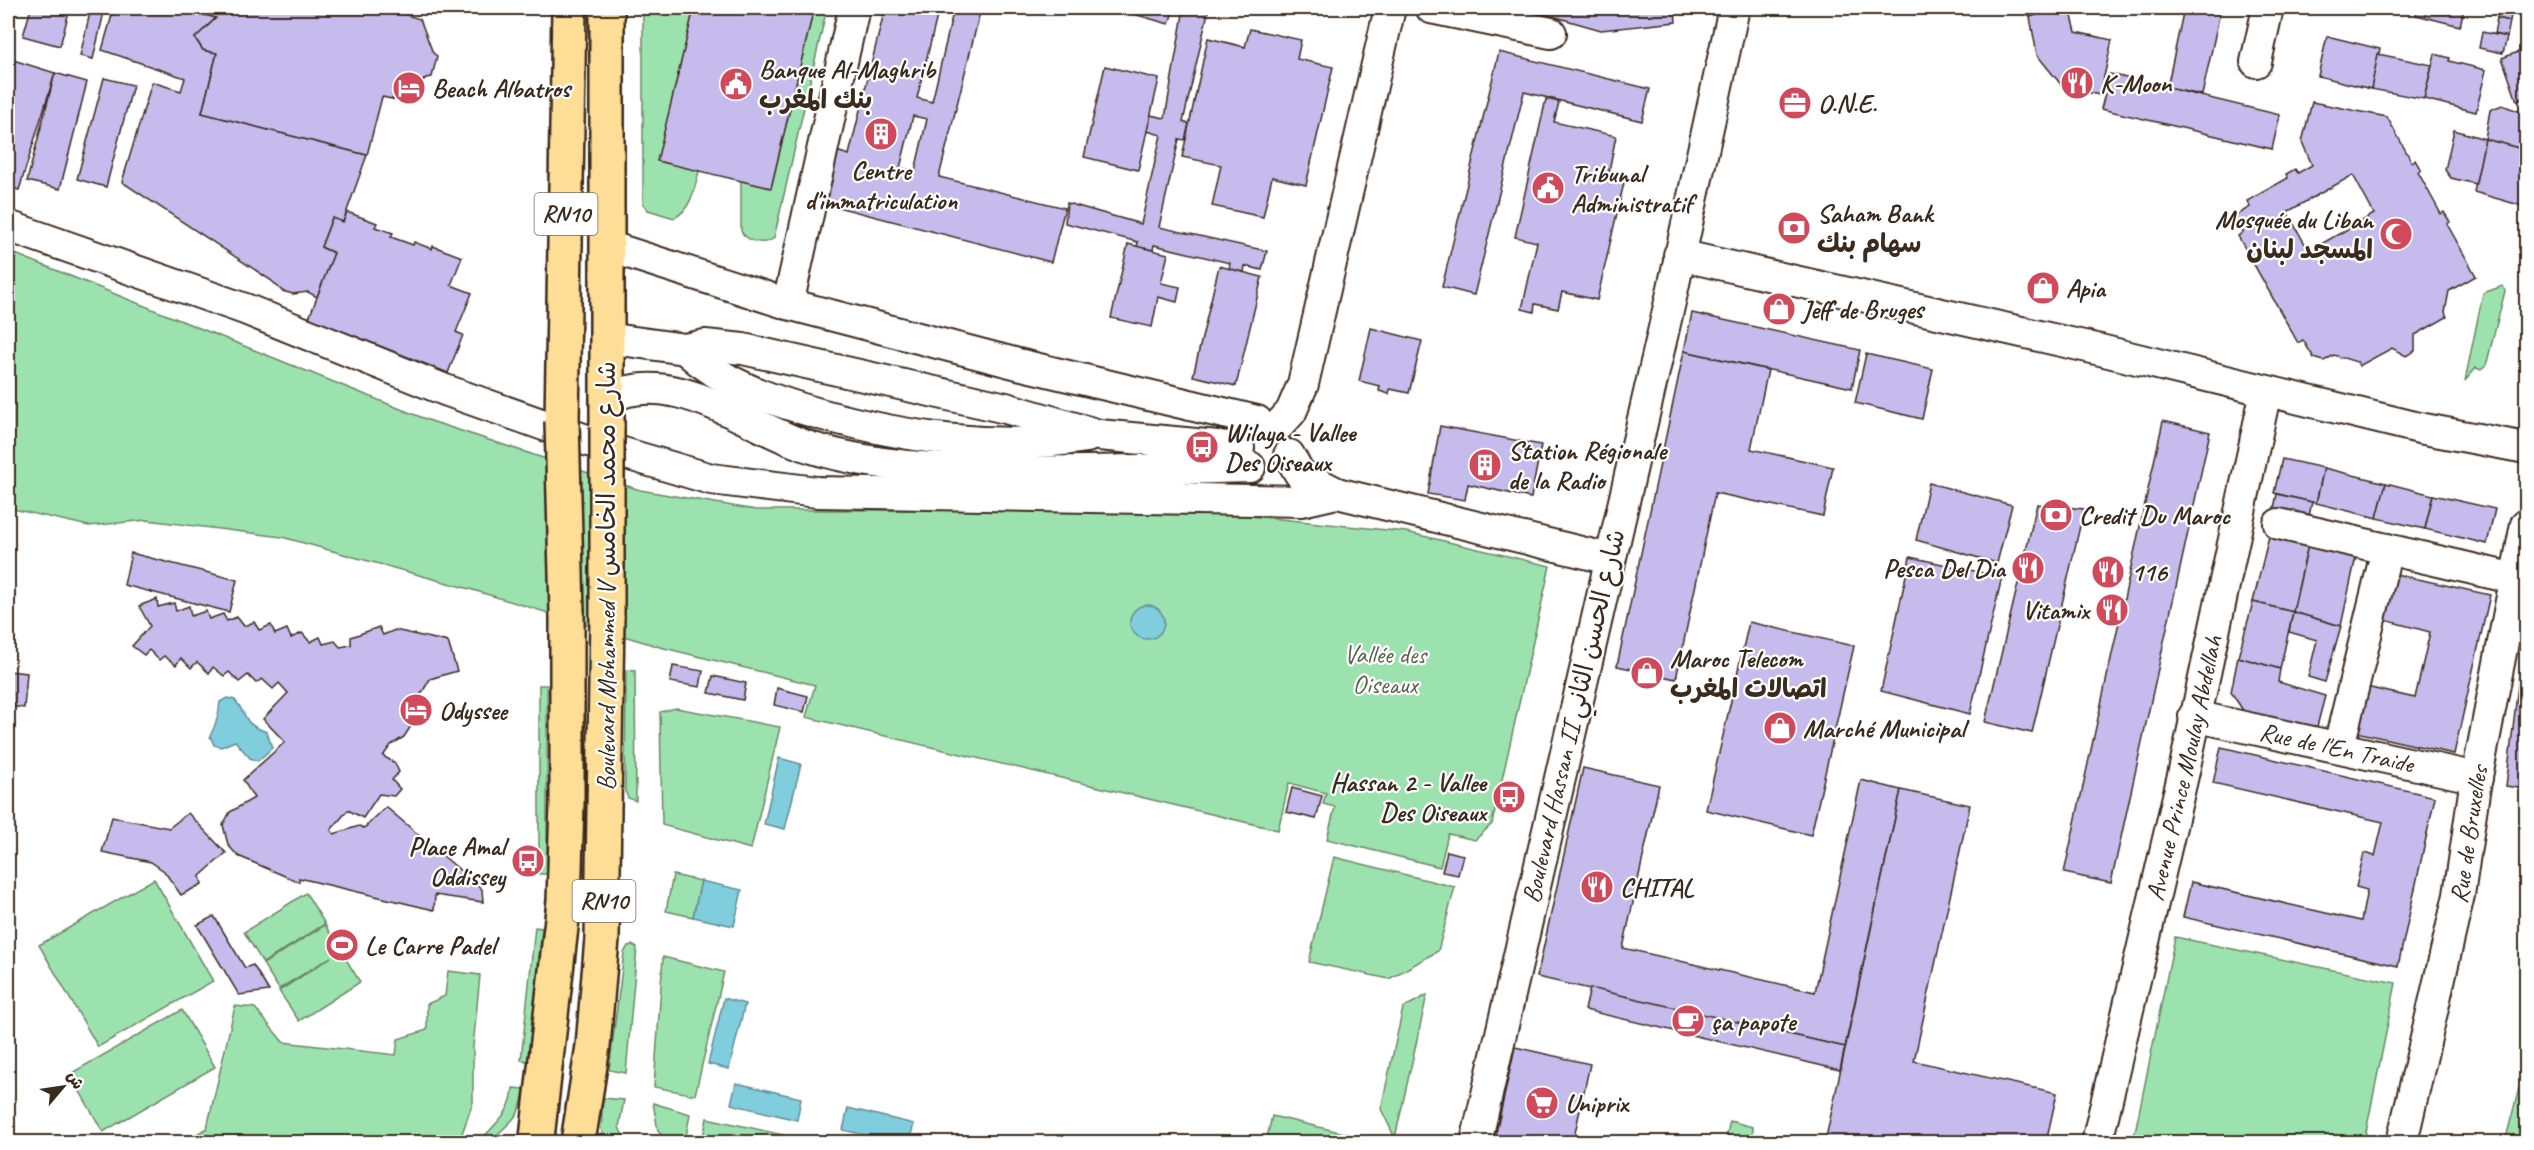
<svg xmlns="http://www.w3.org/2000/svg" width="2534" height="1150" font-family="Caveat,'Playpen Sans Arabic',sans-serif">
<rect width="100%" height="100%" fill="#fff"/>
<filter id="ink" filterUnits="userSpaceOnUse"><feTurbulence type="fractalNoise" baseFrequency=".0167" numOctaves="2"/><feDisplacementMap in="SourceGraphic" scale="12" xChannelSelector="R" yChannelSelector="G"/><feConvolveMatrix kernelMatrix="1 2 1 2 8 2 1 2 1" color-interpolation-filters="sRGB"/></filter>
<g filter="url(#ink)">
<g fill="#9ce2af" stroke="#6c8666" stroke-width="1.5">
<path d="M643,8H694L658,160L699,171C695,188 691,210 674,218L648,210L643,204Z"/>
<path d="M814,8H827L774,238C764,246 747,242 741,231V181L771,188Z"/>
<path d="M8,251L428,420L640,490L756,510H1005L1251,516L1406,532L1550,566L1492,824L1475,840L1448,834L1440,867L1327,839L1335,807L1323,804L1326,793L1289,783L1278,830L806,717L815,685L660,647L473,590L282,537L147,520L89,526L8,508Z"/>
<path d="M2503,286L2505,291L2486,366L2481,370L2476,368L2465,381L2483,293Z"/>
<path d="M626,670L635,671L636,801L628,798L625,791Z"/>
<rect x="539" y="685" width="8" height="189"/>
<path d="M676,708L780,727L751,849L662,825L660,712Z"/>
<path d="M1334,857L1455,887L1438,951L1389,979L1309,962Z"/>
<path d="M673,875L701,881L693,917L666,911Z"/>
<path d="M154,879L213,981L98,1047L39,945Z"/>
<path d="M306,893L325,924L263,963L244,932Z"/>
<path d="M325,925L360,982L299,1021L279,991L331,957L279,989L263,964Z"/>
<path d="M535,927L542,928L528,1061L521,1060Z"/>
<path d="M2175,937L2396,983L2364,1142H2133Z"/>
<path d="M632,945L637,947L626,1073L609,1070L624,953L628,946Z"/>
<path d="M663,957L724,972L695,1095L654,1087Z"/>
<path d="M448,971L480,975L473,1047V1102L459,1142H184L207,1128L235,1006L255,1008L283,1042L396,1055L398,1039L427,1030V1004L445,996Z"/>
<path d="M1427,995L1395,1138L1381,1109L1403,1008Z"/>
<path d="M182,1010L215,1067L103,1132L70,1074Z"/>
<path d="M2526,1061V1142H2505Z"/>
<path d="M513,1088L524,1089C521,1121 509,1120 491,1142H479C495,1123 511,1115 513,1088Z"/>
<path d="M603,1098L624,1100L619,1127L626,1142H605L601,1129Z"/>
<path d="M653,1103L690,1114L685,1142H668L658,1131Z"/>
<path d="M1272,1116L1348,1134L1354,1142H1266Z"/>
<path d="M707,1118L814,1142H702Z"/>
<path d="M1730,1121L1753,1127V1142H1725Z"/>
</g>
<g fill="#80cdde" stroke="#648c91" stroke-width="1.5">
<circle cx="1147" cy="622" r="17"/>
<path d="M227,698L235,700C250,718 241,723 267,732L272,748L258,761L250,758L235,741L221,747L214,745L210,736C216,725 219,715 220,702Z"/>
<path d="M779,758L801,764L785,829L764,824Z"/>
<path d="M701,881L742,890L734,926L693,917Z"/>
<path d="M724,998L745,1004L729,1069L708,1064Z"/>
<path d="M736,1083L801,1098L797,1120L731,1104Z"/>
<path d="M848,1108L914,1124L909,1142H897L843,1130Z"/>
</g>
<g fill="#c5bbed" stroke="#3b2a1e" stroke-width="1.5" fill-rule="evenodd">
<path d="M8,8H16L10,28L8,27Z"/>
<path d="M31,8H70L60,46L23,36Z"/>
<path d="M91,8H105L93,59L80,56Z"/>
<path d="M114,8H200L198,13L216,18L195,38L203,50L217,53L202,113L367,155L343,222L332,218L321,247L334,253L317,297L308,292L293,294L282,291L272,281L122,182L152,82L181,91L185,78L102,50Z"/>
<path d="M200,8H404L403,14L420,19L433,53L437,56L432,77L426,78L401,101L382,97L367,155L202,113L217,53L203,50L195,38L216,18L198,13Z"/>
<path d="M694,8H814L771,188L657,161Z"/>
<path d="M885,8H939L917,98L932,102L954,8H981L939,177L1065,208L1051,262L818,202L830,149L849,155ZM913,116L927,119L915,171L900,168Z"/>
<path d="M1132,8H1174L1169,24L1130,13Z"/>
<path d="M1184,8H1209L1183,122L1189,124L1185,140L1179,139L1159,227L1267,251L1262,270L1245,266L1244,272L1229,269L1230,263L1154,245L1153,250L1137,247L1138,242L1065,223L1067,203L1141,224L1161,135L1147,131L1150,115L1165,118Z"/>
<path d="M1524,8H1675L1676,22L1601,30Z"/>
<path d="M2027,8H2058L2030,17Z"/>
<path d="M2058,8H2070L2076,32L2112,40L2100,95L2063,87L2037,55L2030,17Z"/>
<path d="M2184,8H2221L2202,95L2167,88Z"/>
<path d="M2418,8H2464L2460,26L2416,15Z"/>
<path d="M2500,8L2512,9L2510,21L2497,18Z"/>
<path d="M2497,18L2510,21L2507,37L2494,34Z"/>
<path d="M1250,29L1301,40L1297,59L1333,67L1306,185L1272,177L1263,217L1212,206L1221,165L1182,157L1208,38L1245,47Z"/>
<path d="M2482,32L2507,37L2503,53L2479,48Z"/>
<path d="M2327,36L2380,49L2371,89L2318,76Z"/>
<path d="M2526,49V97L2517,101L2502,58Z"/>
<path d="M1499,52L1650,89L1642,121L1524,92L1474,295L1442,287Z"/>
<path d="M2378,54L2432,65L2424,99L2371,89Z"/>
<path d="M2435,54L2450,58L2449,61L2486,70L2476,112L2424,99Z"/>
<path d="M10,59L55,73L19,190L8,187V69Z"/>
<path d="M1105,66L1159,79L1138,170L1084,157Z"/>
<path d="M55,73L87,82L60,189L27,181Z"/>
<path d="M2110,74L2280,115L2272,149L2101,109Z"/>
<path d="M104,78L133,85L106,187L77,179Z"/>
<path d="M2526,97V150L2485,139L2490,110L2502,105L2521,112L2523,99Z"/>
<path d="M1546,99L1559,102L1554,122L1616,136L1609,171L1626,174L1597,300L1562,292L1558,309L1535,304L1534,312L1522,309L1537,242L1515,237Z"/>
<path d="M2312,102L2387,117L2412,162L2415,160L2421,170L2418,172L2441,214L2444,212L2450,222L2447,224L2476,276L2449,291L2445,312L2447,317L2415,335V351L2406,356L2392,348L2359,366L2357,362L2334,355L2324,361L2314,358L2303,340L2298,343L2238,236L2243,232L2235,216L2250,207L2247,201L2288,178L2286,174L2295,169L2298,173L2312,165L2302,142ZM2353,175L2374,214L2309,251L2287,212Z"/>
<path d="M2454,130L2485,139L2476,184L2451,178L2445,170Z"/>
<path d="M2485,139L2526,150V207L2474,192Z"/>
<path d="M347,212L377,223L375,227L393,233L391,237L413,245L414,242L432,249L433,246L462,257L451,285L472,293L456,332L463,335L448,373L309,318L334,253L321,247L332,218L343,222Z"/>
<path d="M1128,244L1168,254L1161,283L1180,287L1177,302L1158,297L1152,327L1111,318Z"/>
<path d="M1219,266L1262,277L1236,386L1193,376Z"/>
<path d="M1692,313L1860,350L1852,388L1684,351Z"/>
<path d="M1371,328L1422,341L1409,393L1390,389L1389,394L1379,391L1380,386L1359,381Z"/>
<path d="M1684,351L1768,370L1751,449L1833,467L1823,516L1715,493L1676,679L1617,666Z"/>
<path d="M1866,354L1933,369L1922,419L1855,403Z"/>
<path d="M2163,421L2210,432L2111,883L2064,873Z"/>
<path d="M1440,426L1541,445L1531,498L1468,484L1465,500L1428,494Z"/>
<path d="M2282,459L2324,468L2316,503L2274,493Z"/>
<path d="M2324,468L2386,483L2377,518L2316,503Z"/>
<path d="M1929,483L2012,505L1997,563L1916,540Z"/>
<path d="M2386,483L2433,495L2425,529L2377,518Z"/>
<path d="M2277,494L2312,502L2307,525L2272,517Z"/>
<path d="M2433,495L2495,509L2487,544L2425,529Z"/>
<path d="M2037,504L2084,509L2032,733L1985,722Z"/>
<path d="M2270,532L2309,541L2293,612L2253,602Z"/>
<path d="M2309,541L2357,552L2341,626L2293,612Z"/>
<path d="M131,553L237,580L229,612L124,585Z"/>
<path d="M1910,557L2002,577L1970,714L1881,691Z"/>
<path d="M2391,573L2490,595L2454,754L2356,732L2366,687L2415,698L2430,632L2381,619Z"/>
<path d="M157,599L158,607L174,603L176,611L189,606L191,616L206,611L209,619L223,614L227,621L237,617L244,626L254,622L259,630L271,625L275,634L287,629L291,638L302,633L310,642L320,637L323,644L335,641L340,647L351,645V637L379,627L383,635L395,630L448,642L457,671L430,679L410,713L411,726L404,737L391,745L383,756L395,763L399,772L392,780L400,789L394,796L379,794L363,818L348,810L331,830L334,834L359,826L364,828L386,807L482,889L483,902L435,895L434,910L299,878V882L238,856L228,845L223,825L230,812L254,798L243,780L285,742L263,719L288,693L279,683L273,689L262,679L256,683L248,675L239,682L229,672L224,676L213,667L209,673L197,662L191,668L181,658L176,665L164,656L159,660L149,650L144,655L132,646L150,626L139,606Z"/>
<path d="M2253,602L2293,612L2280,669L2238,657Z"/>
<path d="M2293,612L2341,626L2325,682L2308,677L2317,640L2289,632Z"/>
<path d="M1749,622L1854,646L1811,835L1706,810Z"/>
<path d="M2238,657L2280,669L2278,682L2325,696L2315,734L2246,715L2231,692Z"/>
<path d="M673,666L703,671L700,687L670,682Z"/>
<path d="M8,671L27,673L24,708L8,706Z"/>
<path d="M713,676L746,683L743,700L709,693Z"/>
<path d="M2519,677L2526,678V789L2506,786Z"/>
<path d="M777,688L808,696L804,712L774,705Z"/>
<path d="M2221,747L2435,797L2398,966L2183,917L2191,882L2361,921L2367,890L2356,887L2364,853L2375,856L2383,822L2213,783Z"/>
<path d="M1583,768L1659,785L1623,948L1815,992L1861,780L1901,790L1845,1047L1537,977Z"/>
<path d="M1292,788L1322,796L1316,819L1286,812Z"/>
<path d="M1901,790L1970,805L1914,1061L2057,1093L2046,1142H1825Z"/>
<path d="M188,813L226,853L200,876L202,884L181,895L164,871L151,862L102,852L112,817L169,828Z"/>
<path d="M1447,851L1463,855L1458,875L1442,872Z"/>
<path d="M214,916L245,968L253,965L269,991L239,995L197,925Z"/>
<path d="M1590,988L1845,1047L1840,1070L1585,1010Z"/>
<path d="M1515,1047L1590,1064L1573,1142H1494Z"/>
</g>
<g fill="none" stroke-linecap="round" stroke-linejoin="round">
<g stroke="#3b2a1e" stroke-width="34">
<g id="minor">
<path d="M1431,8L1551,33"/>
<path d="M2256,62L2268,8"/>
<path d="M8,226L245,309L445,390L623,453L711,479L817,492L1302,501L1337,493"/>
<path d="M607,246L788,304L1018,364L1257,421"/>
<path d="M1679,255L2088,347L2419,428L2526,448"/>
<path d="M788,304L854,8"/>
<path d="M606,338L685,349L705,345L743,349L1006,408L1099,435L1239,448"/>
<path d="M685,349C723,384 770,400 820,414C907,438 996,451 1087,437"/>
<path d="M607,399C674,363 751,431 816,449C873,466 936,469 996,471C1081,473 1165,469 1250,467"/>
<path d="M1279,425L1291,412L1303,384L1390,8"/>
<path d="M1289,455L1300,474L1337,493L1610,559"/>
<path d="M2279,524L2516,579"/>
<path id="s1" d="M2194,716L2477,778"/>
<path d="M2339,746L2387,549"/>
<path d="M1476,1142L1670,302L1734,8"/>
<path id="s2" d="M2097,1142L2184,771L2266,391"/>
<path id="s3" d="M2402,1142L2459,895L2474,792L2526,524"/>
</g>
</g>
<g stroke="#3b2a1e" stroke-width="38">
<g id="major">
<path d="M562,421L569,8"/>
<path d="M607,427V8"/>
<path d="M537,1138L564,901L567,803V612"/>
<path d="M578,1142L593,1046L602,939L607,616"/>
</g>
</g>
<use href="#minor" stroke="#fff" stroke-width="30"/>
<use href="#major" stroke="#fedd96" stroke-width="33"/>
<g stroke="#3b2a1e" stroke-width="38" stroke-linecap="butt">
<g id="major-bridge">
<path d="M562,421L567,612"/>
<path d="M607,616V427"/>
</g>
</g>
<use href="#major-bridge" stroke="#fedd96" stroke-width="33"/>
</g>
</g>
<defs>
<g id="restaurant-disc" transform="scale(1.725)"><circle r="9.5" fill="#d1495b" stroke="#fff"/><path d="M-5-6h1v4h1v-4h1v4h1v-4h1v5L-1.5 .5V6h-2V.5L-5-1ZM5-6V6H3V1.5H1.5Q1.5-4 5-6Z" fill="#fff"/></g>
<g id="civic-disc" transform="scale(1.725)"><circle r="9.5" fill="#d1495b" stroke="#fff"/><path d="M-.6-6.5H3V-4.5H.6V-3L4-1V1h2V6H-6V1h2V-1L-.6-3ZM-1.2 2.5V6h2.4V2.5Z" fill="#fff"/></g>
<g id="hotel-disc" transform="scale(1.725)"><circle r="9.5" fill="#d1495b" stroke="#fff"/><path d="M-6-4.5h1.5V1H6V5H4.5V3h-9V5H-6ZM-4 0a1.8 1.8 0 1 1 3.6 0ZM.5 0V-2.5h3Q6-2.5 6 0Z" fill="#fff"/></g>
<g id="office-disc" transform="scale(1.725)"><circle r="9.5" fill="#d1495b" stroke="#fff"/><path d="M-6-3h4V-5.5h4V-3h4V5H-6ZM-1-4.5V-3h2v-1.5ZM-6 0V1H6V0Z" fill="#fff"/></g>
<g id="building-disc" transform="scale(1.725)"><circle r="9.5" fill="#d1495b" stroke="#fff"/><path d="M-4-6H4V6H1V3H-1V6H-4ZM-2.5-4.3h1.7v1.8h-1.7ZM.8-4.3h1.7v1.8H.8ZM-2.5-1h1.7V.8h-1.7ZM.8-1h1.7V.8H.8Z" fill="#fff"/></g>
<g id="bank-disc" transform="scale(1.725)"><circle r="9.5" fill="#d1495b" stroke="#fff"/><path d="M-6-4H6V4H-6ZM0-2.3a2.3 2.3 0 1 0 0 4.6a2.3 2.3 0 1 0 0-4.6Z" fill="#fff"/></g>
<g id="mosque-disc" transform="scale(1.725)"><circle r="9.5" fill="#d1495b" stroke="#fff"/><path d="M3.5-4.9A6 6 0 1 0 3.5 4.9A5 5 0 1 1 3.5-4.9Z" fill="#fff"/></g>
<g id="shop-disc" transform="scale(1.725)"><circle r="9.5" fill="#d1495b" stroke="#fff"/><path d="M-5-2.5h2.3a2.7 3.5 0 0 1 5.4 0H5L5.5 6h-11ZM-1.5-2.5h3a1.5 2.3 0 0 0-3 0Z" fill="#fff"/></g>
<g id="bus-disc" transform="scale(1.725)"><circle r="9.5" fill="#d1495b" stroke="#fff"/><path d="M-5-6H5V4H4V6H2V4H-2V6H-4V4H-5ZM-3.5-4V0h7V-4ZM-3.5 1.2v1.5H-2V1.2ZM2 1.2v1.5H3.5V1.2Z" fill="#fff"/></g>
<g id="stadium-disc" transform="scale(1.725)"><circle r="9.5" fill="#d1495b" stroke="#fff"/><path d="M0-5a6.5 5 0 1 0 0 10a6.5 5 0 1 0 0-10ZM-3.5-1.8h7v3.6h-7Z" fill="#fff"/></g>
<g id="cafe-disc" transform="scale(1.725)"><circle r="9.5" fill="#d1495b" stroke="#fff"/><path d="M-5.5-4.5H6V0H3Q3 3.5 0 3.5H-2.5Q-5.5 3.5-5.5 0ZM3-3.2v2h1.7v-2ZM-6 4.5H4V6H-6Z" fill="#fff"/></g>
<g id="supermarket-disc" transform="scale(1.725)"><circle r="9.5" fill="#d1495b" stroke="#fff"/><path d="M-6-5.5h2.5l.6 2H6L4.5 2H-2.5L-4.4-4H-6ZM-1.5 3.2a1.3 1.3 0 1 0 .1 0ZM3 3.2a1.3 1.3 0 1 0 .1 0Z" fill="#fff"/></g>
</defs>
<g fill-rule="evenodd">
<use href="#restaurant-disc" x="2077" y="83"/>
<use href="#civic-disc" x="736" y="84"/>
<use href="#hotel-disc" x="409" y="88"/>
<use href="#office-disc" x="1795" y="103"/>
<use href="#building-disc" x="881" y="134"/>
<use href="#civic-disc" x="1548" y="188"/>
<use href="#bank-disc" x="1794" y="228"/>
<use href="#mosque-disc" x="2396" y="234"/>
<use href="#shop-disc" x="2043" y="288"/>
<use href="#shop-disc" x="1779" y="309"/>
<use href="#bus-disc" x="1202" y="447"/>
<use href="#building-disc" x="1485" y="465"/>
<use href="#bank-disc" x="2056" y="515"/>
<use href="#restaurant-disc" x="2028" y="568"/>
<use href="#restaurant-disc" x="2108" y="572"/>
<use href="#restaurant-disc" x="2112" y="610"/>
<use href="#shop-disc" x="1647" y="673"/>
<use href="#hotel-disc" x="416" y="710"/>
<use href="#shop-disc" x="1780" y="728"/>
<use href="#bus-disc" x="1509" y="797"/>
<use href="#bus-disc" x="528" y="861"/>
<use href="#restaurant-disc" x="1597" y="887"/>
<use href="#stadium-disc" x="342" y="945"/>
<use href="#cafe-disc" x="1688" y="1021"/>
<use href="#supermarket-disc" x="1542" y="1103"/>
</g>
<g text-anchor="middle" stroke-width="4.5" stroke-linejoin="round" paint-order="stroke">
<g fill="#fff" stroke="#766a62" stroke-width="1.5">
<rect x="534.5" y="193" width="63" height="42" rx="4.5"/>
<rect x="572.5" y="880" width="63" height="42" rx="4.5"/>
</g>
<g font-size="24" font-weight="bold" fill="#3b2a1e">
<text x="566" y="222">RN10</text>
<text x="604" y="909">RN10</text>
</g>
<g font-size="26" font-weight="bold" fill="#3b2a1e" stroke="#fff" text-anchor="start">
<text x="759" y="78">Banque Al-Maghrib<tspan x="759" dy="30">بنك المغرب</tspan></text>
<text x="2100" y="92">K-Moon</text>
<text x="432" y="97">Beach Albatros</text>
<text x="1818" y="112">O.N.E.</text>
<text x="881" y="179" text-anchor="middle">Centre<tspan x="881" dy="30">d'immatriculation</tspan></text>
<text x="1571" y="182">Tribunal<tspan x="1571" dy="30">Administratif</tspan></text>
<text x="1817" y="222">Saham Bank<tspan x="1817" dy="30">سهام بنك</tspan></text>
<text x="2373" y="228" text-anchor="end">Mosquée du Liban<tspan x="2373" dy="30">المسجد لبنان</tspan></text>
<text x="2066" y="297">Apia</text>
<text x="1802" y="318">Jeff de Bruges</text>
<text x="1225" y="441">Wilaya - Vallee<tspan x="1225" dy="30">Des Oiseaux</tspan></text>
<text x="1508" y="459">Station Régionale<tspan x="1508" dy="30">de la Radio</tspan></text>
<text x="2079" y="524">Credit Du Maroc</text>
<text x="2005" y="577" text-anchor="end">Pesca Del Dia</text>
<text x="2131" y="581">116</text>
<text x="2089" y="619" text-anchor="end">Vitamix</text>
<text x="1670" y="667">Maroc Telecom<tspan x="1670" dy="30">اتصالات المغرب</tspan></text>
<text x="439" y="719">Odyssee</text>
<text x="1803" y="737">Marché Municipal</text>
<text x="1486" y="791" text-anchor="end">Hassan 2 - Vallee<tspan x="1486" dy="30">Des Oiseaux</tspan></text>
<text x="505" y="855" text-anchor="end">Place Amal<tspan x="505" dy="30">Oddissey</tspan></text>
<text x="1620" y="896">CHITAL</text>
<text x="365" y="954">Le Carre Padel</text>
<text x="1711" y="1030">ça papote</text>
<text x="1565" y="1112">Uniprix</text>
</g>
<g font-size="26" fill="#3b2a1e" stroke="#fff">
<text transform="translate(606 576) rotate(-90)" y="9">Boulevard Mohammed V شارع محمد الخامس</text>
<text transform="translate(1573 716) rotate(-77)" y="9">Boulevard Hassan II شارع الحسن الثاني</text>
<text dy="9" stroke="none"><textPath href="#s1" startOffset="146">Rue de l'En Traide</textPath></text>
<text dy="9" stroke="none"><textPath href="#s2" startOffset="384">Avenue Prince Moulay Abdellah</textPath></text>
<text dy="9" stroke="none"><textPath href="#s3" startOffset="315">Rue de Bruxelles</textPath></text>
</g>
<g font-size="26" fill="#58614a" stroke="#fff">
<text x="1385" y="663">Vallée des<tspan x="1385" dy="30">Oiseaux</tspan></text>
</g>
</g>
<rect width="2534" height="1150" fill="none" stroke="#fff" stroke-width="30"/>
<rect x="15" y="15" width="2504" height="1120" fill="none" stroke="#3b2a1e" stroke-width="2" filter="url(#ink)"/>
<g transform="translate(63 1087) rotate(61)" stroke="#ffffff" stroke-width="4.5" paint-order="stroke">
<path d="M0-4.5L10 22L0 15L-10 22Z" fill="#3b2a1e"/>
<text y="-9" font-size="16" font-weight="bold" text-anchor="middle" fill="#3b2a1e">ش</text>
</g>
</svg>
